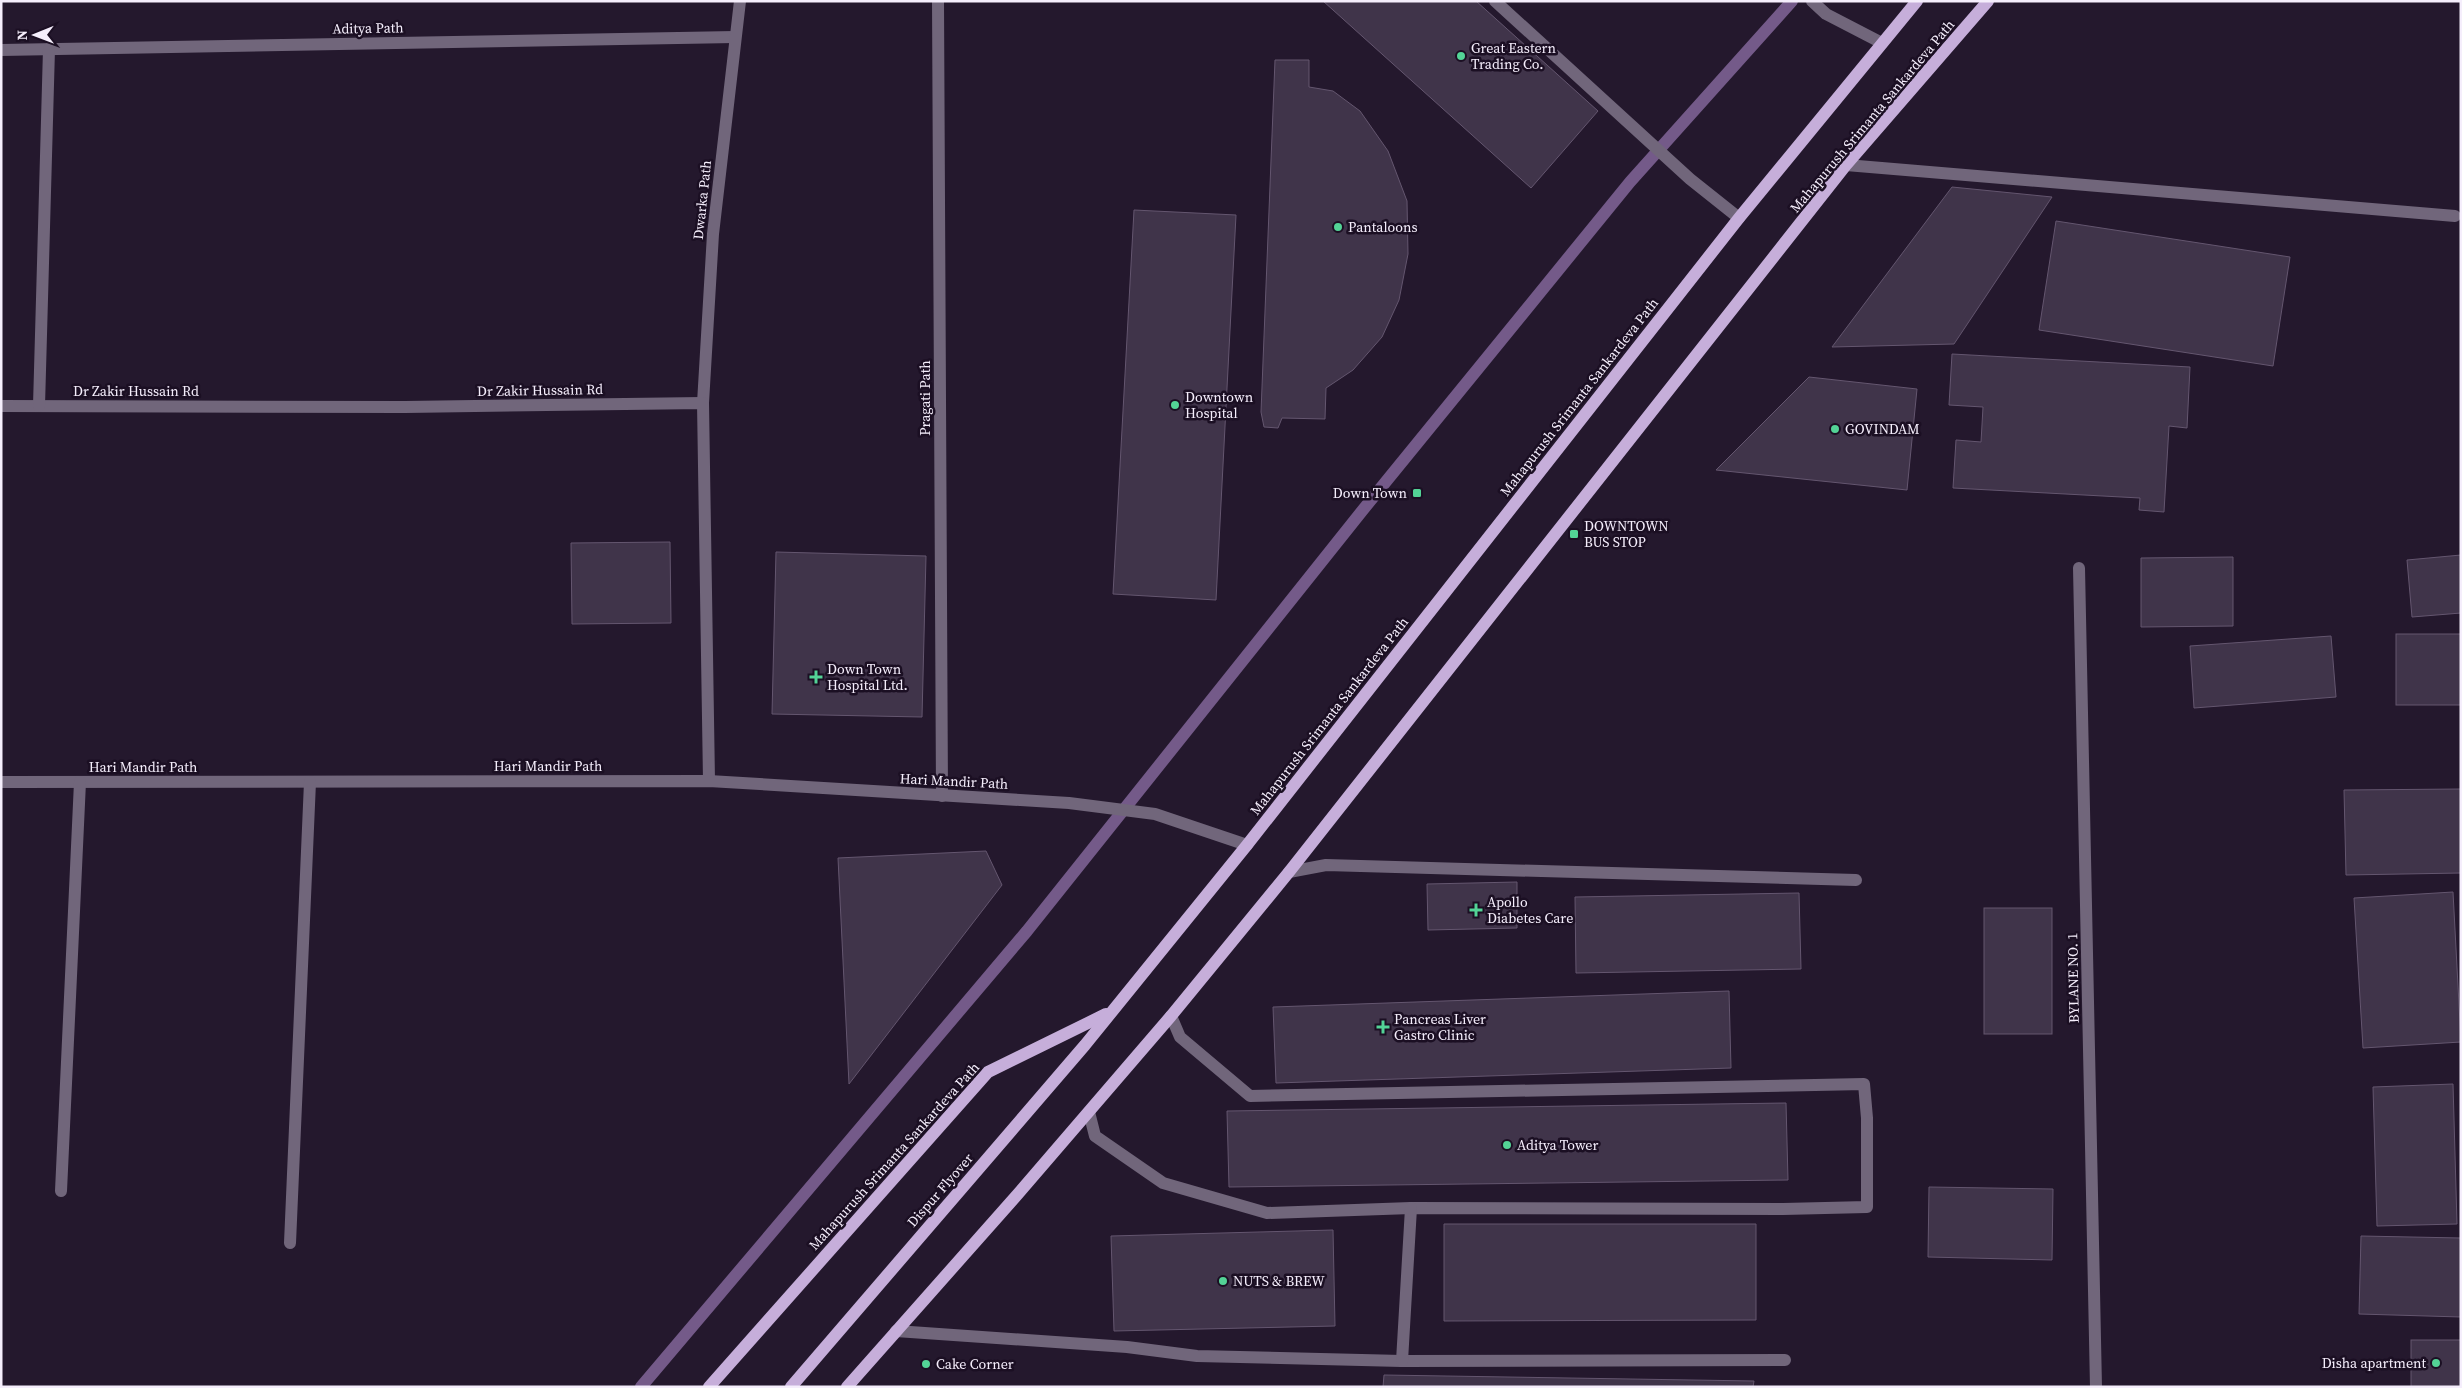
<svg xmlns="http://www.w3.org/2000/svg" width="2462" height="1388" font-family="'Source Serif 4',serif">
<rect width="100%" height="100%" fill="#24182d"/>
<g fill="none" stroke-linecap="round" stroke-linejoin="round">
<path stroke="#745a89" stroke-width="12" d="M641,1387L1027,931L1362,511L1630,182L1792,1"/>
</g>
<g fill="#40344a" stroke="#64566f">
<path d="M1323,1H1476L1598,111L1531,188Z"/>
<path d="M1275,60H1309V87L1333,91L1360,111L1388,151L1407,201L1408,254L1399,300L1382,337L1353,370L1326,388L1325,419L1282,418L1278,428L1264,427L1261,412Z"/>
<path d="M1952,187L2052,197L1954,344L1832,347Z"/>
<path d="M1134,210L1236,215L1216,600L1113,594Z"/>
<path d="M2056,221L2290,257L2273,366L2039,330Z"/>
<path d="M1952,354L2190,367L2187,428L2169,426L2164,512L2139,510L2140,498L1953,488L1956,440L1981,442L1983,407L1949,405Z"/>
<path d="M1809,377L1917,389L1907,490L1716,470Z"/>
<path d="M670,542L671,623L572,624L571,543Z"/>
<path d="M776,552L926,556L922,717L772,714Z"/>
<path d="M2461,555V613L2412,617L2407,560Z"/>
<path d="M2233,557V626L2141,627V558Z"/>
<rect x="2396" y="634" width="65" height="71"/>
<path d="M2331,636L2336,697L2194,708L2190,646Z"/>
<path d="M2461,789V873L2346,875L2344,790Z"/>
<path d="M986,851L1002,885L849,1084L838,858Z"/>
<path d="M1517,882V928L1428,930L1427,884Z"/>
<path d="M2453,892L2461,1042L2363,1048L2354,898Z"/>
<path d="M1799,893L1801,969L1576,973L1575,897Z"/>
<rect x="1984" y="908" width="68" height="126"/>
<path d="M1729,991L1731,1068L1276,1083L1273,1007Z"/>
<path d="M2453,1084L2457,1224L2377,1226L2373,1087Z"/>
<path d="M1786,1103L1788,1180L1229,1187L1227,1111Z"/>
<path d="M1929,1187L2053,1189L2052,1260L1928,1257Z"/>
<path d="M1444,1224H1756V1320L1444,1321Z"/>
<path d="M1333,1230L1335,1326L1114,1331L1111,1236Z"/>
<path d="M2361,1236L2461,1238V1317L2359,1314Z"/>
<rect x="2411" y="1340" width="50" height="47"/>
<path d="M1384,1375L1754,1381L1753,1387H1383Z"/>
</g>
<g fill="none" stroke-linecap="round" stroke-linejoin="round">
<g stroke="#71667b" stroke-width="12">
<path d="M938,1L942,796"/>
<path d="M1495,1L1690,179L1739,218"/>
<path d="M1812,1L1826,14L1882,43"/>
<path d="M1,50L735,37"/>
<path d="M1846,165L2455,216"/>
<path d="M703,403L713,234L740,1"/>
<path d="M1,406L405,407L703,403L709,781"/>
<path d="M39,406L49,49"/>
<path d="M2079,568L2096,1387"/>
<path d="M1,782L709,781L1069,803L1155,814L1247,845"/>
<path d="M1289,872L1326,865L1856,880"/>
<path d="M1089,1112L1095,1136L1163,1183L1267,1213L1411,1208L1783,1209L1867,1207V1118L1864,1084L1250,1096L1180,1037L1171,1016"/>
<path d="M61,1191L80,782"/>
<path d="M290,1243L310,782"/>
<path d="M896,1331L1127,1347L1197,1356L1402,1361L1785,1360"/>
<path d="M1402,1361L1411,1208"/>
</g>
<g stroke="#c6aeda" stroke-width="12">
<path d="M709,1387L988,1072L1106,1014"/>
<path d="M791,1387L1085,1045L1247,845L1739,218L1917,1"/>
<path d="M847,1387L1017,1195L1171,1016L1289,872L1846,165L1988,1"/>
</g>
</g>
<g fill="#53d396" stroke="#1b0f23" stroke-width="2">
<circle cx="1461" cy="56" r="5"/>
<circle cx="1338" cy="227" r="5"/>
<circle cx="1175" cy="405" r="5"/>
<circle cx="1835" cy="429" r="5"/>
<rect x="1412" y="488" width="10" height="10" rx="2.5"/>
<rect x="1569" y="529" width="10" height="10" rx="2.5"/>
<path d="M813.5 669.5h5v5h5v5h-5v5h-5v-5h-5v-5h5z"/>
<path d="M1473.5 902.5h5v5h5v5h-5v5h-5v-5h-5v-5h5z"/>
<path d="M1380.5 1019.5h5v5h5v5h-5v5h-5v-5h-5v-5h5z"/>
<circle cx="1507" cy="1145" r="5"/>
<circle cx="1223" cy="1281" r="5"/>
<circle cx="2436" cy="1363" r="5"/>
<circle cx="926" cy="1364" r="5"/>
</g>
<g text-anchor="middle" stroke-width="5" stroke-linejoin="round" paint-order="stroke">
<g font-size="14" fill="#f5eefc" stroke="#1b0f23">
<text transform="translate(368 28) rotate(-1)" y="5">Aditya Path</text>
<text transform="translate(1872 116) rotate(-50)" y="5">Mahapurush Srimanta Sankardeva Path</text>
<text transform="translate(702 200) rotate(-84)" y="5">Dwarka Path</text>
<text transform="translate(540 390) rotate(-1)" y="5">Dr Zakir Hussain Rd</text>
<text x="136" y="396">Dr Zakir Hussain Rd</text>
<text transform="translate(1579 397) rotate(-52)" y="5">Mahapurush Srimanta Sankardeva Path</text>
<text transform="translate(925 398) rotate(-90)" y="5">Pragati Path</text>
<text transform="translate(1329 716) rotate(-52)" y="5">Mahapurush Srimanta Sankardeva Path</text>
<text x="548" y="771">Hari Mandir Path</text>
<text x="143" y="772">Hari Mandir Path</text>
<text transform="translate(954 781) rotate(3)" y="5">Hari Mandir Path</text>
<text transform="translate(2073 978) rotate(-91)" y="5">BYLANE NO. 1</text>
<text transform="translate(894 1156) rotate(-48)" y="5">Mahapurush Srimanta Sankardeva Path</text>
<text transform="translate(940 1190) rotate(-49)" y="5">Dispur Flyover</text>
</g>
<g font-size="14" fill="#f5eefc" stroke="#1b0f23" text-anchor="start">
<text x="1471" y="53">Great Eastern<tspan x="1471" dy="16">Trading Co.</tspan></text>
<text x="1348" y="232">Pantaloons</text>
<text x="1185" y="402">Downtown<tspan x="1185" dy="16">Hospital</tspan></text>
<text x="1845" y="434">GOVINDAM</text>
<text x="1407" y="498" text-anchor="end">Down Town</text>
<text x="1584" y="531">DOWNTOWN<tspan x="1584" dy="16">BUS STOP</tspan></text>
<text x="827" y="674">Down Town<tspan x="827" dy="16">Hospital Ltd.</tspan></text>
<text x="1487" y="907">Apollo<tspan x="1487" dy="16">Diabetes Care</tspan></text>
<text x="1394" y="1024">Pancreas Liver<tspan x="1394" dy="16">Gastro Clinic</tspan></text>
<text x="1517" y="1150">Aditya Tower</text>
<text x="1233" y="1286">NUTS &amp; BREW</text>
<text x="2426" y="1368" text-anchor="end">Disha apartment</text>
<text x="936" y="1369">Cake Corner</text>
</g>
</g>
<rect width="2462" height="1388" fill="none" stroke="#f5eefc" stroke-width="5"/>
<g transform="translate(35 35) rotate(269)" stroke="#1b0f23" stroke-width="4" paint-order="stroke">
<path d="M0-4L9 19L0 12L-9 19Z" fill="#f5eefc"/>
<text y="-8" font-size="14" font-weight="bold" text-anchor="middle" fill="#f5eefc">N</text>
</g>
</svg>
